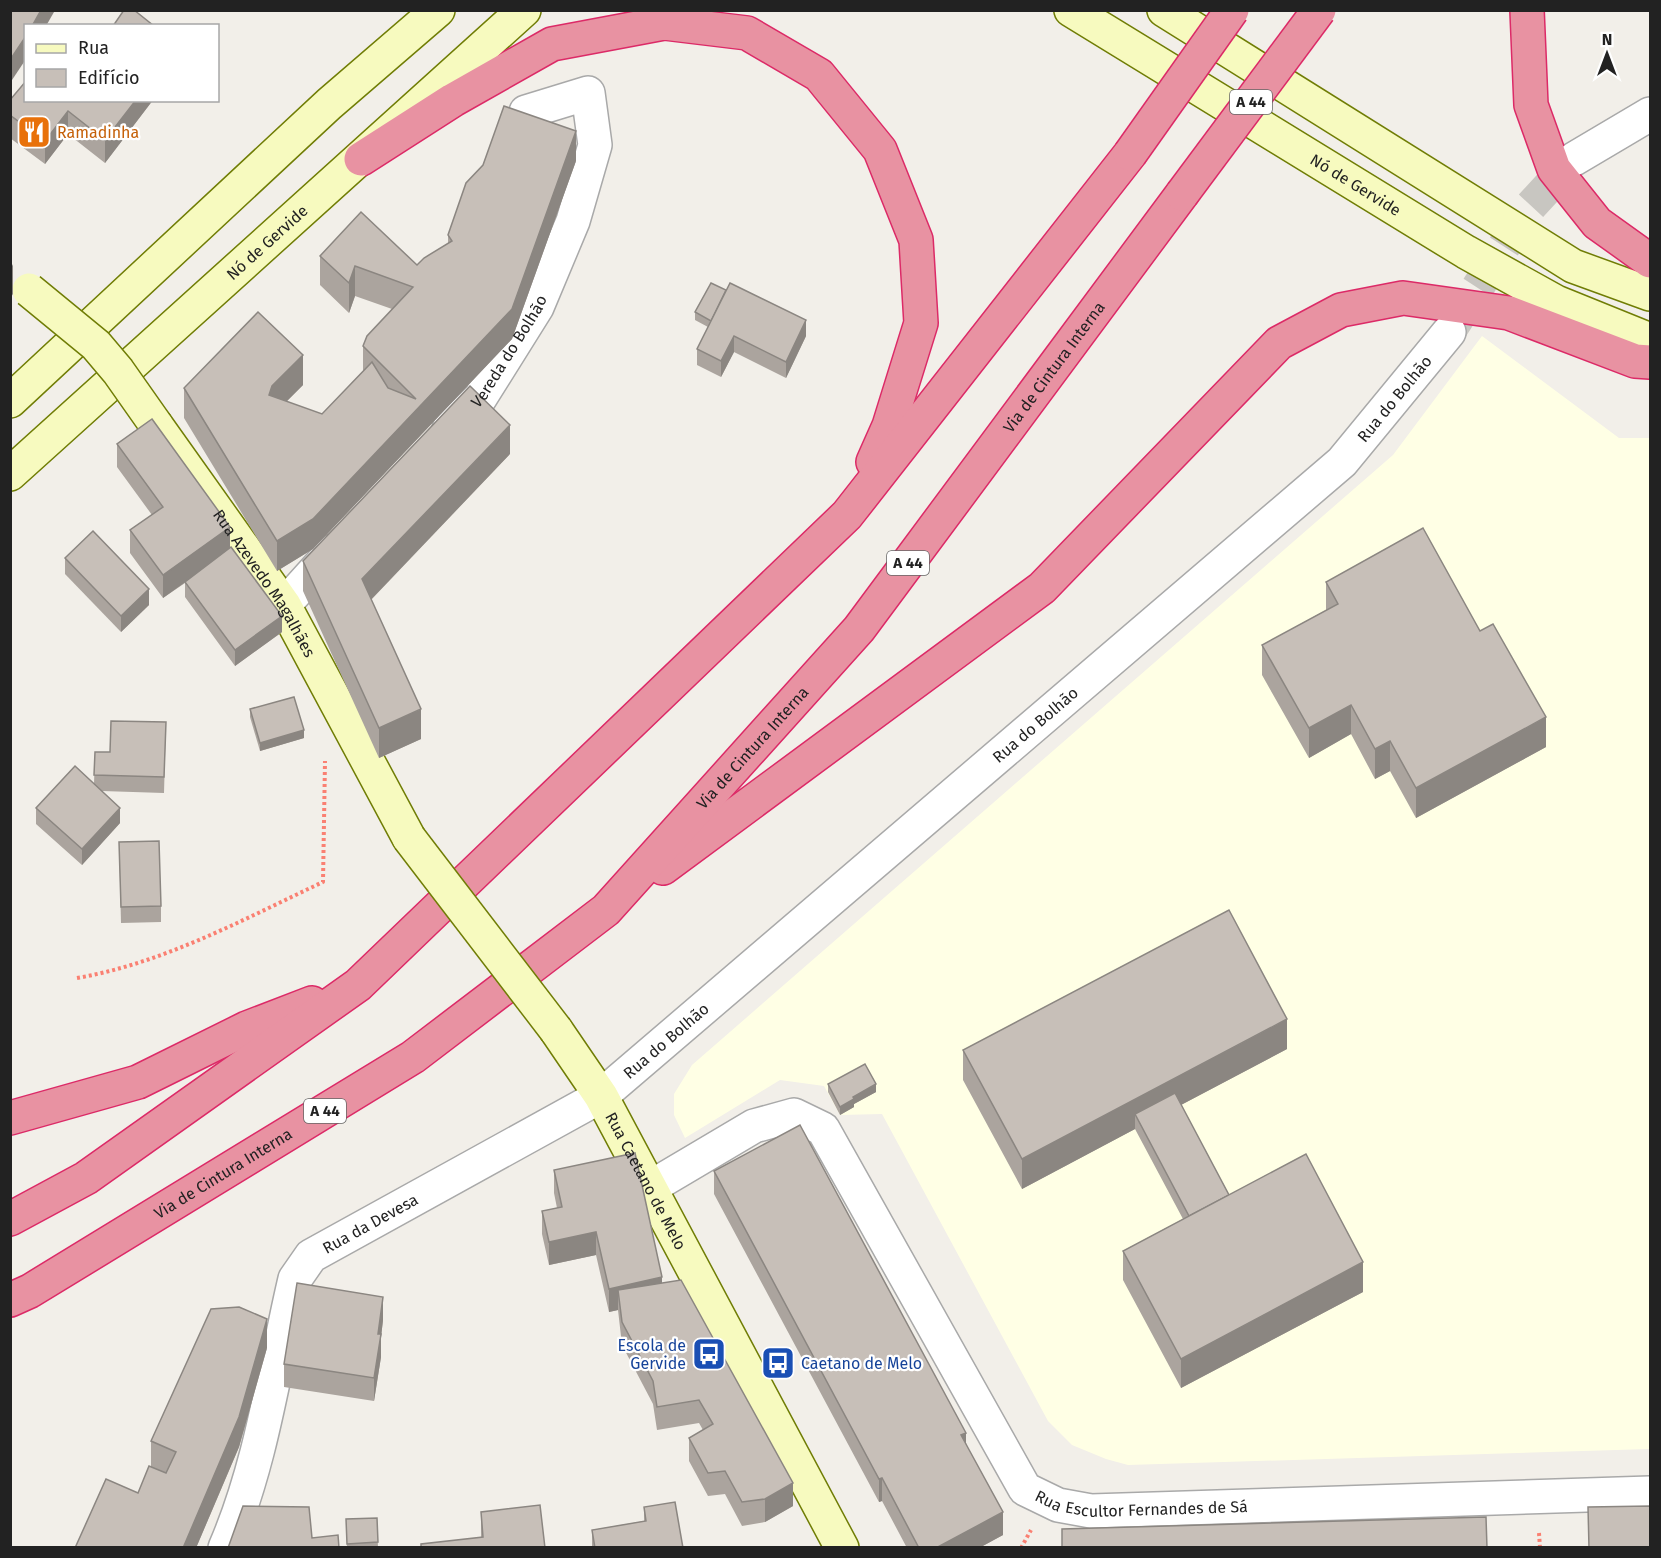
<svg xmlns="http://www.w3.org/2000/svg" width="1661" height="1558" font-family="'Fira Sans',sans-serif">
<rect width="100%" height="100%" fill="#f2efe9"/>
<path fill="#ffffe5" d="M1482,336L1619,438H1650V1449L1128,1465L1106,1459L1072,1445L1048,1421L882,1114L840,1115L824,1086L780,1080L685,1138L674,1115V1094L692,1065L1393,455Z"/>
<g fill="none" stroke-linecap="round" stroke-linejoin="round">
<path stroke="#c8c6c1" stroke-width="33" stroke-dasharray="33 16" stroke-linecap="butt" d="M1451,329L1528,209L1574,159"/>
<g stroke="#a9a9a9" stroke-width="36">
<g id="street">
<path d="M1574,159L1650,114"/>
<path id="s1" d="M449,429L480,398L537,307L573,221L595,145L588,93L526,112"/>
<path d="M284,605L333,551"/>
<path id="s2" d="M651,1187L754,1126L794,1115L823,1129L1025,1489L1058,1505L1091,1511L1650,1493"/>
<path id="s3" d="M225,1548C262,1463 274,1368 295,1279L311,1256L601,1096L1342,462L1449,332"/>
</g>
</g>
<g stroke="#707d05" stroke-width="36">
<g id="secondary">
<path id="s4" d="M1071,10L1466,252L1556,302L1650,340"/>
<path d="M1164,10L1573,266L1650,294"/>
<path d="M10,401L329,104L438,10"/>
<path id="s5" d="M156,425L284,605L409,838"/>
<path id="s6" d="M10,474L524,10"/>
<path id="s7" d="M556,1030L601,1096L842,1548"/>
</g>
</g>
<g stroke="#dc2a67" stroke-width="36">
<g id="highway">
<path d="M1527,10L1531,105L1554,169L1597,223L1650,261"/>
<path d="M361,159L453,100L552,44L664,23L747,33L819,75L880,150L916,240L921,323L889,426L873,462"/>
<path d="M663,868L1042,588L1279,343L1341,310L1403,298L1509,313L1635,361L1650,362"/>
<path d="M10,1118L138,1082L247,1028L312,1003"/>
<path d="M10,1219L86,1178L358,985L847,515L1130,154"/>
<path id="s8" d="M10,1300L30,1291L413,1057L606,910L859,629L1182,194"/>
</g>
</g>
<g stroke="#fa8072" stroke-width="4" stroke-dasharray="3 3" stroke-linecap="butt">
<path d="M77,978C164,963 244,919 323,882L325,761"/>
<path d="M1539,1533L1540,1548"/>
<path d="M1021,1548L1031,1530"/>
</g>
<use href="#street" stroke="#fff" stroke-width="33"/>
<use href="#secondary" stroke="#f7fabf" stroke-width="33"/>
<use href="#highway" stroke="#e892a2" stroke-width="33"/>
<g stroke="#707d05" stroke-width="36" stroke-linecap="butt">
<g id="secondary-bridge">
<path d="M29,290L96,345L118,371L156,425"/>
<path d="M409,838L556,1030"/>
</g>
</g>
<g stroke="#dc2a67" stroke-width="36" stroke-linecap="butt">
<g id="highway-bridge">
<path d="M1130,154L1232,10"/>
<path d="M1182,194L1319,10"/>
</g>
</g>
<use href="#secondary-bridge" stroke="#f7fabf" stroke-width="33"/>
<use href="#highway-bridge" stroke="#e892a2" stroke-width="33"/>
</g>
<g fill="#aba49e">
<path d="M10,100H153L105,163L68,134L45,164L10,138Z"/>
<path d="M576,161L512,339L313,549L277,571L184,418V388L303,385L286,402L322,414L363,371V346L392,309L355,296L349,313L320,285V256L417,265L448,243V235Z"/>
<path d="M695,312L806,336L786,378L734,352L721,377L697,365V349L708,327L695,320Z"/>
<path d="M117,444L230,548L282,632L235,666L185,597V583L163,598L130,553V530L152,515L117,467Z"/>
<path d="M510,454L371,600L421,739L379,758L303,591V561Z"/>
<path d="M65,558L149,605L121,632L65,574Z"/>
<path d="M1326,582L1546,747L1416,818L1390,771L1375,779L1351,734L1309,758L1262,675V645L1326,610Z"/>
<path d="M250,709L304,738L260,751L250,717Z"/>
<path d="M166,722L164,793L102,791L120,823L82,865L36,824V808L94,784L95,752H110Z"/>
<path d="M119,842L161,906V922L121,923Z"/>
<path d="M1287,1049L1181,1105L1229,1195L1363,1292L1181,1388L1123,1280V1251L1183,1219L1135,1129L1022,1189L963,1080V1050Z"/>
<path d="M828,1084L876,1092L854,1104V1107L840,1115L828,1092Z"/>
<path d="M554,1170L662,1283L793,1506L765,1522L742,1526L725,1494L708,1496L689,1461V1438L703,1430L699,1423L657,1430L653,1404L622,1345L618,1310L609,1312L596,1255L549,1265L542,1234V1211L557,1208L554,1193Z"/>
<path d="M714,1171L966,1443L1003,1535L979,1548H907L882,1501L879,1502L714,1194Z"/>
<path d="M383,1320L381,1337V1357L374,1401L284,1387V1364Z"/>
<path d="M267,1348L239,1447L196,1548H75L138,1493L151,1467V1441Z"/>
<path d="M644,1507L683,1548H592V1530L644,1521Z"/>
<path d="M481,1512L545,1548L481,1537Z"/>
<path d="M377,1518L378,1548H347L346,1519Z"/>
</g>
<g fill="#8b8681">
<path d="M41,10H54V12L46,26H32Z"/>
<path d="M26,36V59L10,83V60Z"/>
<path d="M136,100H153L105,163V140Z"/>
<path d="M68,111V134L45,164V141Z"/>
<path d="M576,131V161L512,339L313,549L277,571V541L512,309Z"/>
<path d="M13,264V294L10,299V270Z"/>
<path d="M355,266V296L349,313V283Z"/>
<path d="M806,320V336L786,378V362Z"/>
<path d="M734,336V352L721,377V361Z"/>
<path d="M303,355V385L272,416L269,395L272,386Z"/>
<path d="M510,425V454L362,609V579Z"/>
<path d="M230,527V550L163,598V575Z"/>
<path d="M149,589V605L121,632V616Z"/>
<path d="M282,616V632L235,666V650Z"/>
<path d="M1351,705V734L1309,758V728Z"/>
<path d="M421,709V739L379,758V728Z"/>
<path d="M1546,717V747L1416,818V788Z"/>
<path d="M304,730V738L260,751V743Z"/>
<path d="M1390,741V771L1375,779V749Z"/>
<path d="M120,808V823L82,865V849Z"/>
<path d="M1287,1019V1049L1141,1126L1135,1114V1129L1022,1189V1159Z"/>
<path d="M876,1084V1092L854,1104V1107L840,1115V1107L853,1097Z"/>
<path d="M596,1232V1255L549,1265V1242Z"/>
<path d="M1363,1262V1292L1181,1388V1359Z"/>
<path d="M662,1277V1300L618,1290V1310L609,1312V1289Z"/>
<path d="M383,1297V1320L381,1337V1357L374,1401V1378L378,1334Z"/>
<path d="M267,1319V1348L239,1447L196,1548H183Z"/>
<path d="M966,1433V1456L961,1435Z"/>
<path d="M882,1478V1501L879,1502V1479Z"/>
<path d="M793,1483V1506L765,1522V1499Z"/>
<path d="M1003,1512V1535L979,1548H936Z"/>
</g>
<g fill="#c7bfb8" stroke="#8b8681" stroke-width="1.5">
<path d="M10,10H41L32,26H26V36L10,60Z"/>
<path d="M124,10H134L154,26H113Z"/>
<path d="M26,81V100H136L105,140L68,111L45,141L10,115V100Z"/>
<path d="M504,106L576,131L512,309L313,519L277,541L184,388L258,312L303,355L272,386L269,395L322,414L372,362L388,388L416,399L363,346L367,336L413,287L355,266L349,283L320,256L361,212L417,265L424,258L452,241L448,235L466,183L483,165Z"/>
<path d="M711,283L726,290L711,321L695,312Z"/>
<path d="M730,283L806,320L786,362L734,336L721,361L697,349Z"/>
<path d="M470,386L510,425L362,579L421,709L379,728L303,561Z"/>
<path d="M152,419L230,527L163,575L130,530L163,507L117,444Z"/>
<path d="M1423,528L1480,631L1493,624L1546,717L1416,788L1390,741L1375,749L1351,705L1309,728L1262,645L1338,604L1326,582Z"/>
<path d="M93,531L149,589L121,616L65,558Z"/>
<path d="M231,547L282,616L235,650L185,582Z"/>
<path d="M294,697L304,730L260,743L250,709Z"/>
<path d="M111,721L166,722L164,777L94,775L95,752H110Z"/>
<path d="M75,766L120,808L82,849L36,808Z"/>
<path d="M159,841L161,906L121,907L119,842Z"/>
<path d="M1229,910L1287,1019L1022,1159L963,1050Z"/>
<path d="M865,1064L876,1084L853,1097L854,1099L840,1107L828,1084Z"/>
<path d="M1175,1093L1229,1195L1189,1216L1135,1114Z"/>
<path d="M800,1125L966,1433L961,1435L1003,1512L936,1548H919L882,1478L879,1479L714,1171Z"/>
<path d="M635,1153L662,1277L609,1289L596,1232L549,1242L542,1211L562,1207L554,1170Z"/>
<path d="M1306,1154L1363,1262L1181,1359L1123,1251Z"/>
<path d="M681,1280L793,1483L765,1499L742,1502L725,1471L708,1473L689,1438L713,1424L699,1400L657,1407L653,1381L622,1322L618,1290Z"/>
<path d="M297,1283L383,1297L378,1334H381L374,1378L284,1364Z"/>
<path d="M239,1307L267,1319L239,1417L183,1548H75L106,1479L138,1493L149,1466L166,1473L176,1452L151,1441L211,1309Z"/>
<path d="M675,1502L683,1548H595L592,1530L646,1521L644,1507Z"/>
<path d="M540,1505L545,1548H421V1544L483,1537L481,1512Z"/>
<path d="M243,1506L309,1507L312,1538L338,1535L339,1548H228Z"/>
<path d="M1650,1506V1548H1589L1588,1507Z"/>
<path d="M1486,1517L1487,1548H1062V1529Z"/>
<path d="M377,1518L378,1542L347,1544L346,1519Z"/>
</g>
<defs>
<g id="restaurant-square" transform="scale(1.725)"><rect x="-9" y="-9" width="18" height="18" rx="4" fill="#e8710a" stroke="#fff"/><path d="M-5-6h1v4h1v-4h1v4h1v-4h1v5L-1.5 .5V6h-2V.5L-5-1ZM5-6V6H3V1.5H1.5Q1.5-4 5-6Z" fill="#fff"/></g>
<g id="bus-square" transform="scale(1.725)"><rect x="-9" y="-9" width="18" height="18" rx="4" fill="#1a4fb4" stroke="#fff"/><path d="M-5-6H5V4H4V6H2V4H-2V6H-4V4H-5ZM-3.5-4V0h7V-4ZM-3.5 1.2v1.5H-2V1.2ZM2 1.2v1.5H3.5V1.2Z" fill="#fff"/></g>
</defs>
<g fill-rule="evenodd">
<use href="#restaurant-square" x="34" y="132"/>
<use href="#bus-square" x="709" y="1354"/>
<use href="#bus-square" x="778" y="1363"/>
</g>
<g text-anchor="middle" stroke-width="4.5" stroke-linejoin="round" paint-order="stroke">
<g fill="#fff" stroke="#646464" stroke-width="1.5">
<rect x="1230" y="90" width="42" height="24" rx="4.5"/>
<rect x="887" y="551" width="42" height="24" rx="4.5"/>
<rect x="304" y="1099" width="42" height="24" rx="4.5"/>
</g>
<g font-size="15" font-weight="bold" fill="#222">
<text x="1251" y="107">A 44</text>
<text x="908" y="568">A 44</text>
<text x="325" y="1116">A 44</text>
</g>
<g font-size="16" fill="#c56008" stroke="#fff" text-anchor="start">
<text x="57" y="138">Ramadinha</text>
</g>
<g font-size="16" fill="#222" stroke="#fff">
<text dy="6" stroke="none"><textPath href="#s4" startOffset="334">Nó de Gervide</textPath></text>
<text dy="6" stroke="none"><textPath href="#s6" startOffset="346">Nó de Gervide</textPath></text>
<text dy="6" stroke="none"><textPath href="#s1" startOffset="99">Vereda do Bolhão</textPath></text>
<text dy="6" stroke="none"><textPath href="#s8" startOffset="1418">Via de Cintura Interna</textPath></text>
<text dy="6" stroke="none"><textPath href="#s3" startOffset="1695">Rua do Bolhão</textPath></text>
<text dy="6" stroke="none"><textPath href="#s5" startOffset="192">Rua Azevedo Magalhães</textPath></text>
<text dy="6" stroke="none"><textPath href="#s3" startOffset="1209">Rua do Bolhão</textPath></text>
<text dy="6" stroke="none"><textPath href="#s8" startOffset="932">Via de Cintura Interna</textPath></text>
<text dy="6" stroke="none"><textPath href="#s3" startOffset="723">Rua do Bolhão</textPath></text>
<text dy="6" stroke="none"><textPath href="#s8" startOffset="248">Via de Cintura Interna</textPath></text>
<text dy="6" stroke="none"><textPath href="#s7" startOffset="176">Rua Caetano de Melo</textPath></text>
<text dy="6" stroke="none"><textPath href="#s3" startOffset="374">Rua da Devesa</textPath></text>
<text dy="6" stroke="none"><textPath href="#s2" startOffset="726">Rua Escultor Fernandes de Sá</textPath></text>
</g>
<g font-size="16" fill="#164399" stroke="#fff" text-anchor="end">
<text x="686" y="1351">Escola de<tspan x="686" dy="18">Gervide</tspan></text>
<text x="801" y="1369" text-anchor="start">Caetano de Melo</text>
</g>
</g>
<rect width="1661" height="1558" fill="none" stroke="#222222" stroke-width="24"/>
<rect x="24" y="24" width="195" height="78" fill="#ffffff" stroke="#a7a7a7" stroke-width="1.5"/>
<rect x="36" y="44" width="30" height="9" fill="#f7fabf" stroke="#a7a7a7" stroke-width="1.5"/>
<text x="78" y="54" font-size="18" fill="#222222">Rua</text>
<rect x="36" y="69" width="30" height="18" fill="#c7bfb8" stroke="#a7a7a7" stroke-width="1.5"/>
<text x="78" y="84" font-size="18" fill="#222222">Edifício</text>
<g transform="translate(1607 54)" stroke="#ffffff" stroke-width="4.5" paint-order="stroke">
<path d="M0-4.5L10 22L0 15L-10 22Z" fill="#222222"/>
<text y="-9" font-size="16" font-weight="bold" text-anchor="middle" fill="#222222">N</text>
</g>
</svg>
